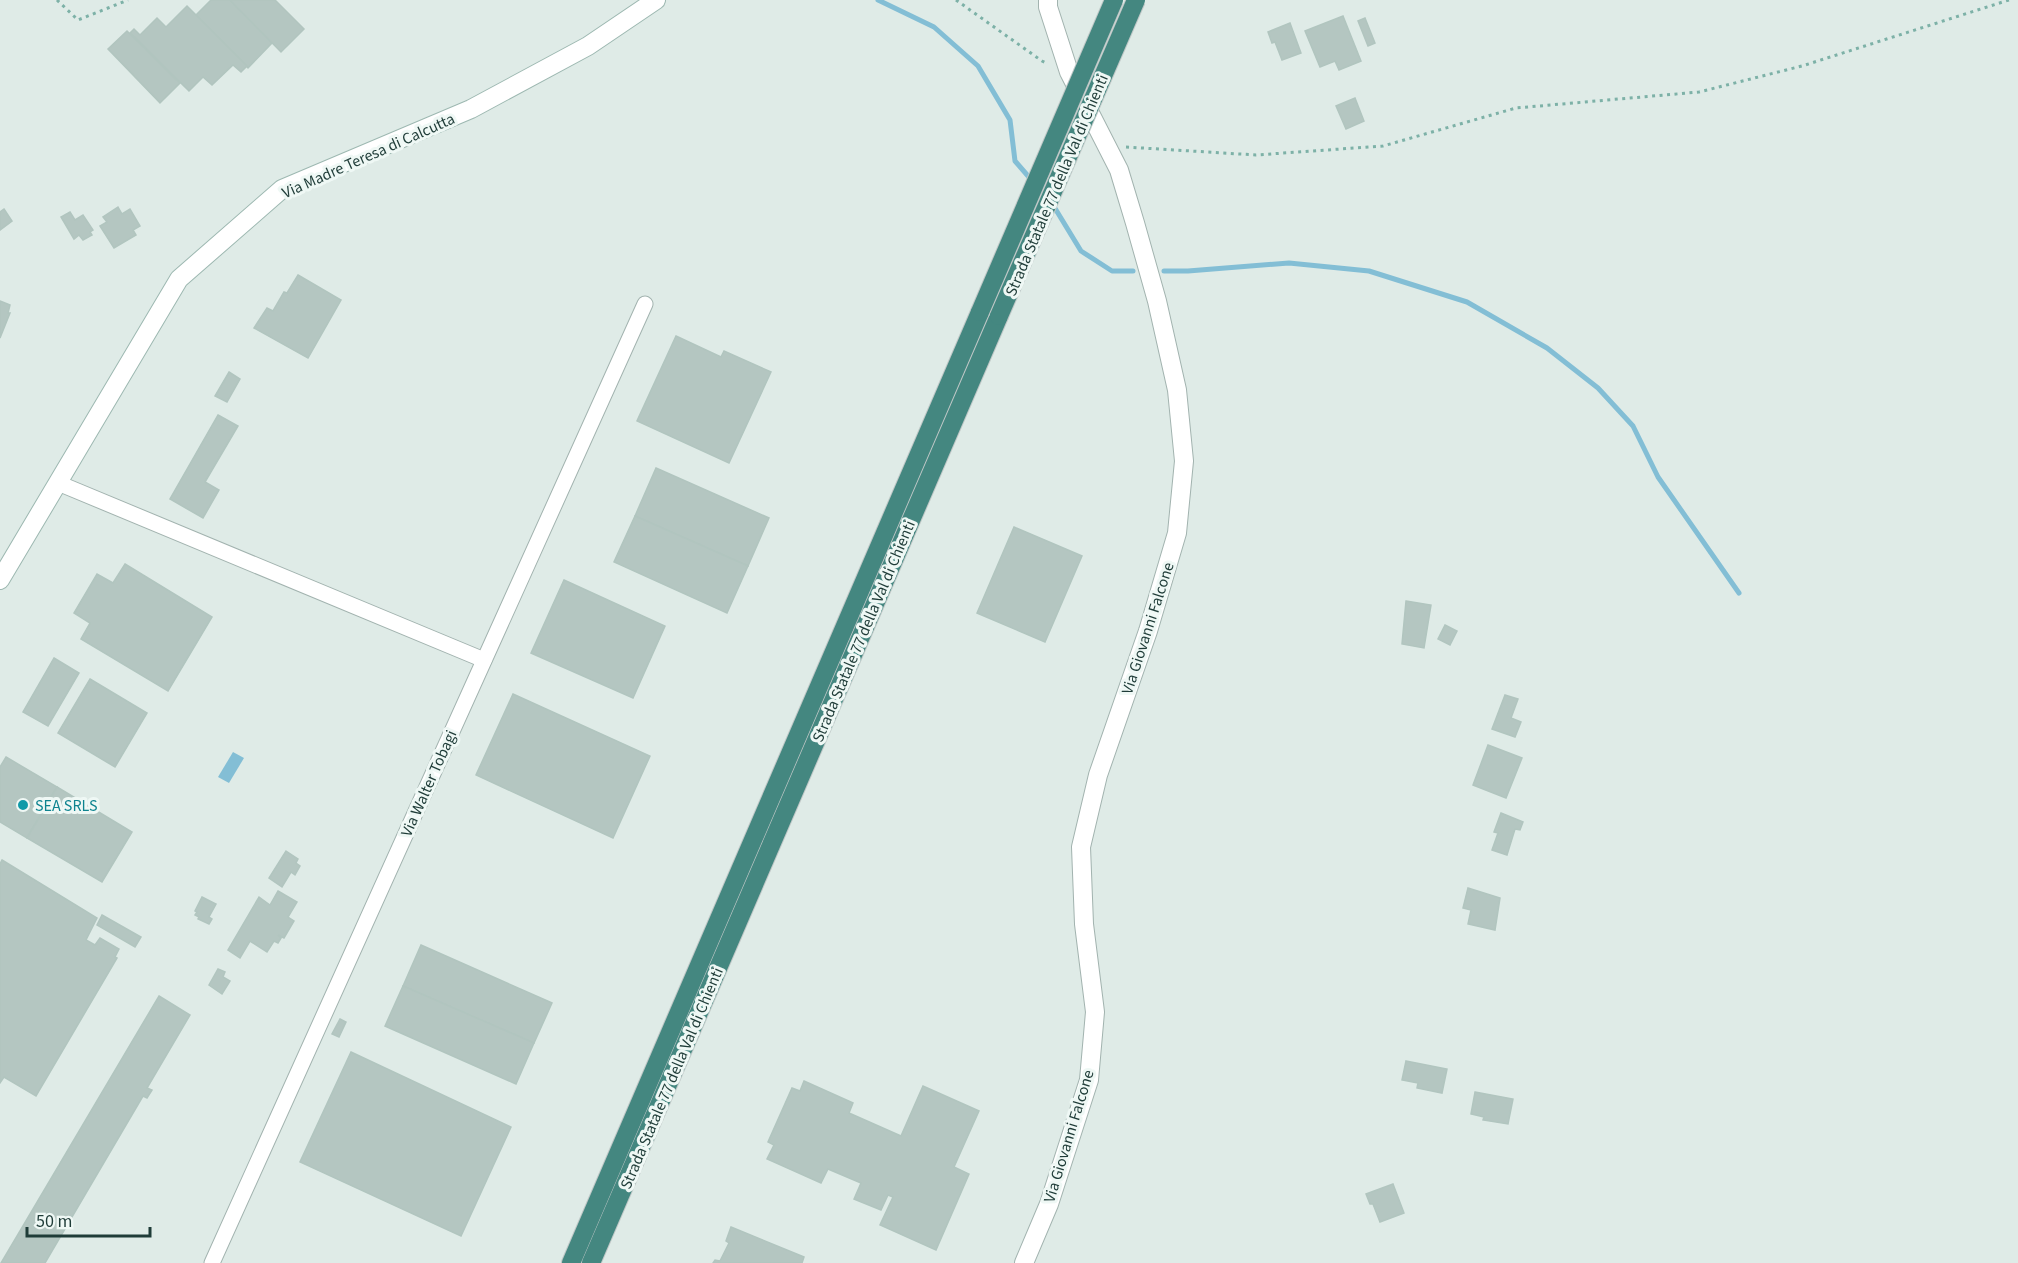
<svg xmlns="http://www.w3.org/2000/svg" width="2018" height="1263" font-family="'Source Sans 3',sans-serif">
<rect width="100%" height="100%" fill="#dfebe7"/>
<path fill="#83bed5" d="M233,752L244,758L229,783L218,777Z"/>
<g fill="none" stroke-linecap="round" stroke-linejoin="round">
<g stroke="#83bed5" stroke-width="5">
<path d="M878,0L934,27L978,66L1010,120L1015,161L1047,198"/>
<path d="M1053,205L1081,251L1112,271H1133"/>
<path d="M1164,271H1188L1289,263L1369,271L1467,302L1547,348L1598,388L1633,426L1658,477L1739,593"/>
</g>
</g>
<g fill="#b4c6c1" stroke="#b1c5bf" stroke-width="1.5">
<path d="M211,0H230L272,43L248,68L196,15Z"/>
<path d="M230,0H275L304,29L281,52Z"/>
<path d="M187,6L247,66L241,72L233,65L212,85L203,77L189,91L130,33L134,29L140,35L157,18L166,27Z"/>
<path d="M1343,16L1361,61L1339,70L1335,61L1320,67L1305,31Z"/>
<path d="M1365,18L1375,43L1368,46L1358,21Z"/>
<path d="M1290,23L1301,53L1282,60L1275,42L1272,43L1268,32Z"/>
<path d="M127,31L180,83L160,103L108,49Z"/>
<path d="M1355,98L1364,121L1346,129L1336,106Z"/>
<path d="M118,207L122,214L130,209L140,226L133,230L136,235L114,248L100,226L107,222L103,217Z"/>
<path d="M4,209L12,221L0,230V212Z"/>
<path d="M70,212L75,220L83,215L93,230L90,232L92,235L83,240L79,235L74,239L61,217Z"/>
<path d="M298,275L341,300L308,358L254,328L267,308L273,311L284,292L287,293Z"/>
<path d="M0,301L10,305L8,313H10L0,338Z"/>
<path d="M676,336L721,357L724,351L771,372L729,463L637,421Z"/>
<path d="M229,372L240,379L227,402L215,396Z"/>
<path d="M218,415L238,426L205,482L219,490L203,518L170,499Z"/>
<path d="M656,468L769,518L748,566L635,516Z"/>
<path d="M635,516L748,566L727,613L614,562Z"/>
<path d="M1014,527L1082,556L1045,642L977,613Z"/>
<path d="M125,564L212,617L168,691L81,639L90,623L74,613L97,574L113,583Z"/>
<path d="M564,580L665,626L633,698L531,653Z"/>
<path d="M1406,601L1431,605L1424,648L1402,644Z"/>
<path d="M1445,625L1457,631L1450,645L1438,639Z"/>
<path d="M54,658L79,673L48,726L23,712Z"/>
<path d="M90,679L147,713L115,767L58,733Z"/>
<path d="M513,694L650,756L613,838L476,775Z"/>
<path d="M1505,695L1518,699L1511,718L1521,722L1515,737L1492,729Z"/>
<path d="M1488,745L1522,758L1506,798L1473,785Z"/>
<path d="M6,757L57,787L27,838L0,822V767Z"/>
<path d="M57,787L132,832L102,882L27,838Z"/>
<path d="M1501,813L1523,822L1520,830L1515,829L1507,855L1492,850L1498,833L1494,832Z"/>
<path d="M286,851L298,859L296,863L300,866L295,875L291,872L282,887L269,878Z"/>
<path d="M2,860L97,918L86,940L95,945L100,938L119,949L115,957L117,958L36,1096L4,1077L0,1083V864Z"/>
<path d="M1468,888L1500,898L1495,930L1468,924L1471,910L1463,908Z"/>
<path d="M278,891L297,902L288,917L294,921L284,938L278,935L281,938L278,943L274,941L267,952L250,941L240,958L228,950L259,897L270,905Z"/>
<path d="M202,897L216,904L209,917L212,919L209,924L198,919L199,917L195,915L197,912L195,911Z"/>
<path d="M102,915L141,937L135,947L97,925Z"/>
<path d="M421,945L552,1003L534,1043L403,986Z"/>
<path d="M218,969L225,972L223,977L230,981L222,994L209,985Z"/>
<path d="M403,986L534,1043L516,1084L385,1026Z"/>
<path d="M159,996L190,1015L147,1088L152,1090L147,1098L143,1096L45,1263H1Z"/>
<path d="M340,1019L346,1022L339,1037L332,1034Z"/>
<path d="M351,1052L511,1127L461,1236L300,1162Z"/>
<path d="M1406,1061L1447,1069L1442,1093L1417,1088L1418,1083L1402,1080Z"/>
<path d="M804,1081L853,1103L849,1113L901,1136L923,1086L979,1111L954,1167L969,1174L936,1250L880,1225L893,1197L888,1195L881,1210L854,1199L861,1183L828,1169L821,1183L767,1159L774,1145L768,1142L792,1088L800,1091Z"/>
<path d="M1475,1092L1513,1099L1508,1124L1483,1120L1484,1117L1471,1114Z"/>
<path d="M1393,1184L1404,1213L1380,1222L1373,1204H1370L1366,1194Z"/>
<path d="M731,1227L804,1257L802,1263H713L715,1260L720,1261L729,1243L726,1241Z"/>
</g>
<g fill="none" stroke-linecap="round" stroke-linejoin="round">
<g stroke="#a2b3af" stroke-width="17">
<g id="minor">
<path d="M58,483L484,660"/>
<path d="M212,1263L645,304"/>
</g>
</g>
<g stroke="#a2b3af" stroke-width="20">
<path id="tertiary" d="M1024,1263L1049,1204L1089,1080L1095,1012L1084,924L1081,847L1098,775L1148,631L1177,533L1184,461L1177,390L1157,301L1135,223L1119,170L1069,72L1048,7V0"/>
</g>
<g stroke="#9db8b1" stroke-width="20">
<path id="secondary" d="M0,580L179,279L282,189L471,109L588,46L656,0"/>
</g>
<g stroke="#c0c8c7" stroke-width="20">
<g id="trunk">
<path d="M571,1263L980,312"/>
<path d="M591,1263L999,316"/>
</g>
</g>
<g stroke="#7db1a7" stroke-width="3" stroke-dasharray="3 4.5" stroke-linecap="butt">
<path d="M57,0L78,20L128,0"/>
<path d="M956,0L1042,61L1048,64"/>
<path d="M1126,147L1256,155L1383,146L1516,108L1699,92L1802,66L2009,0"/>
</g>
<use href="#minor" stroke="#fff" stroke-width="15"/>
<use href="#tertiary" stroke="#fff" stroke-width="18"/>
<use href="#secondary" stroke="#fff" stroke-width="18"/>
<use href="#trunk" stroke="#448780" stroke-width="18"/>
<g stroke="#c0c8c7" stroke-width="20" stroke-linecap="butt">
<g id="trunk-bridge">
<path d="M980,312L1114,0"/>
<path d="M999,316L1136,0"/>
</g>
</g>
<use href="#trunk-bridge" stroke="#448780" stroke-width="18"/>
</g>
<circle fill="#0f9aa8" stroke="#eff8f5" stroke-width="2" cx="23" cy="805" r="6"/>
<g text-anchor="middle" stroke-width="6" stroke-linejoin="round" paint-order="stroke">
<g font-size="16" fill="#1f3c38" stroke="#eff8f5">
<text transform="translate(368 155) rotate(-24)" y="6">Via Madre Teresa di Calcutta</text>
<text transform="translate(1056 185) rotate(-67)" y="6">Strada Statale 77 della Val di Chienti</text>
<text transform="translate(1147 628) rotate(-72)" y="6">Via Giovanni Falcone</text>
<text transform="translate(863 631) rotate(-67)" y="6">Strada Statale 77 della Val di Chienti</text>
<text transform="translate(428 783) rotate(-66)" y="6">Via Walter Tobagi</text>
<text transform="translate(671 1078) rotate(-67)" y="6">Strada Statale 77 della Val di Chienti</text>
<text transform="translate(1068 1136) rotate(-73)" y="6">Via Giovanni Falcone</text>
</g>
<g font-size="16" fill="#0d838f" stroke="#eff8f5" text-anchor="start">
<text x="35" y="811">SEA SRLS</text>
</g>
</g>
<path d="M27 1227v9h123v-9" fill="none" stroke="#1f3c38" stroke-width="3"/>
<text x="36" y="1227" font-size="18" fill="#1f3c38" stroke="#eff8f5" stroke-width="4.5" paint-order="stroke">50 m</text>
</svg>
